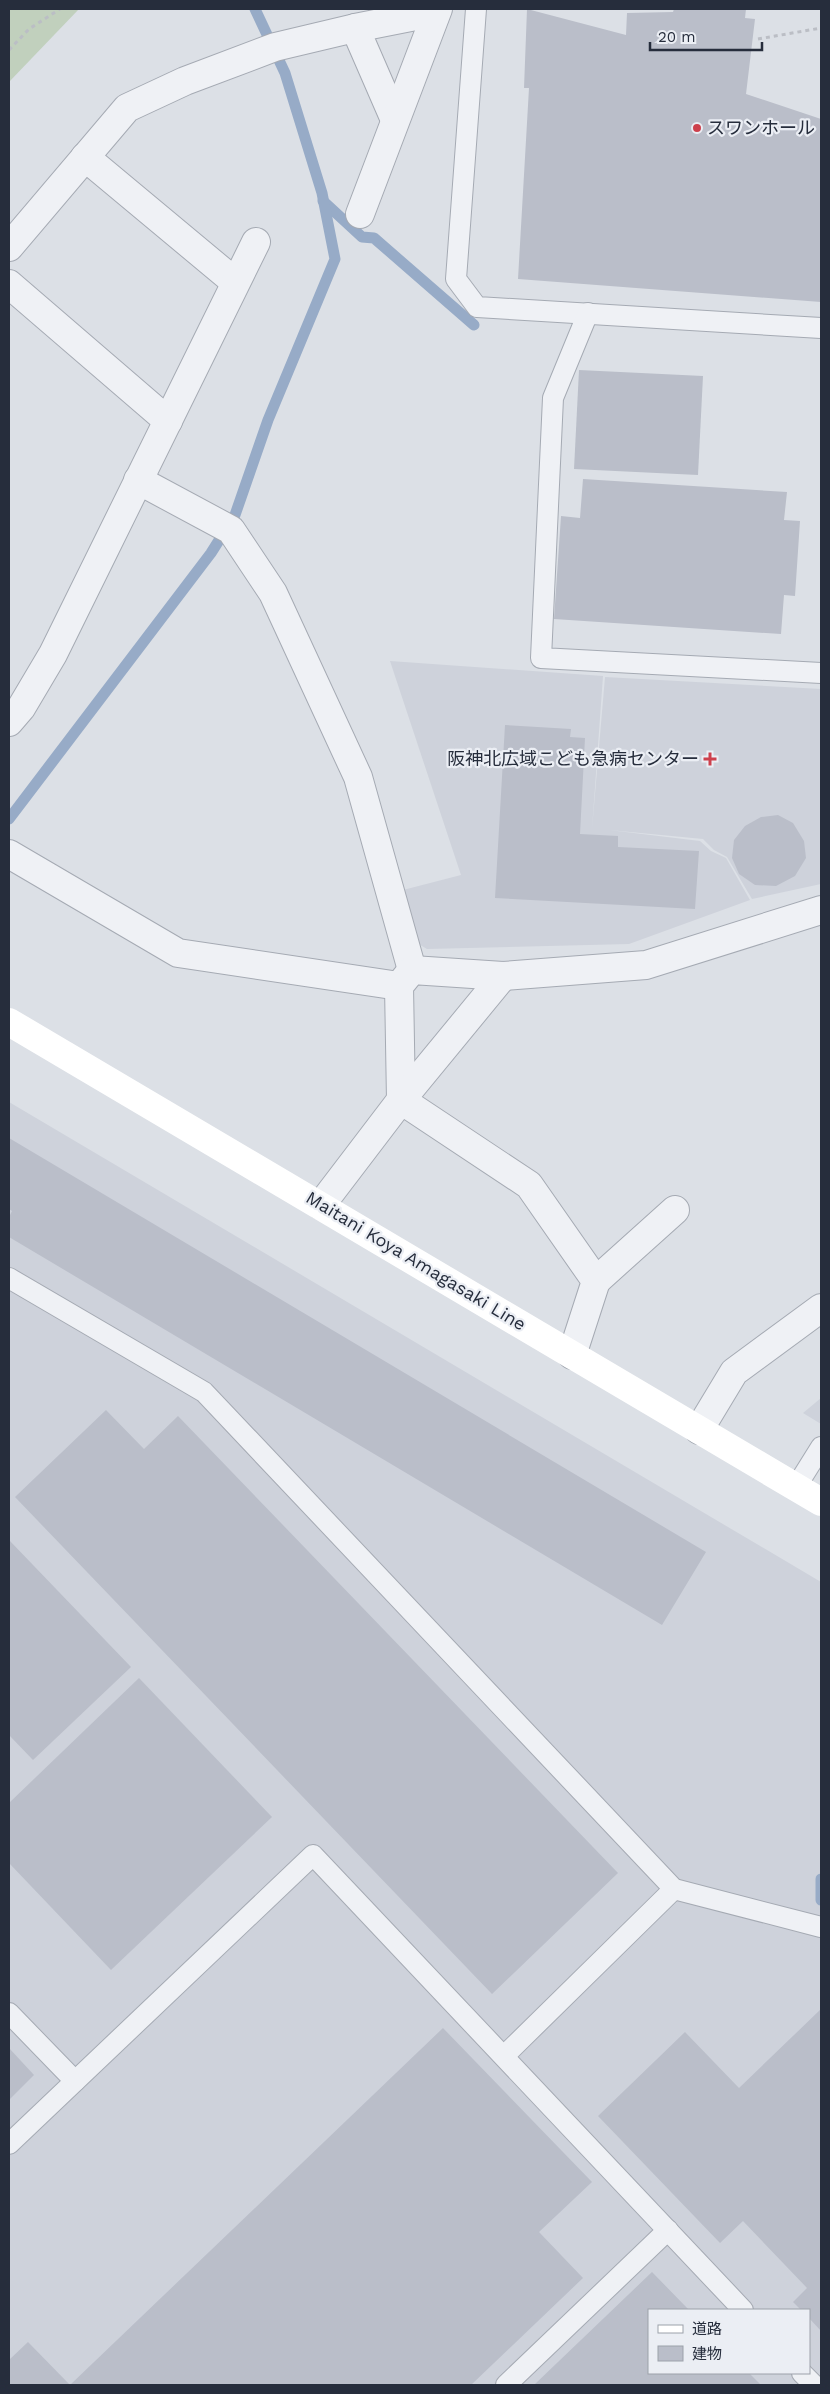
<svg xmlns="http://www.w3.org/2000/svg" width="830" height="2394" font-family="'Work Sans','Noto Sans JP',sans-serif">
<rect width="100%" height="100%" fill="#dce0e6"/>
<g fill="#ced2db" fill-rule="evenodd">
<path d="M390,661L603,676L592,829L605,677L821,689V884L752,899L727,857L714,850L703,839L609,830L700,841L711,851L726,858L750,900L629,944L427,949L417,943L403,890L461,875Z"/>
<path d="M9,1102L821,1582V2385H9ZM649,2310H809V2373H649Z"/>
<path d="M821,1398V1424L803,1413Z"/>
</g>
<path fill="#c1d0bd" d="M9,9H79L9,82Z"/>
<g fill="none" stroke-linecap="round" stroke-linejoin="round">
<g stroke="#97abc7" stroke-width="11">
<path d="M323,201L362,237L374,238L474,325"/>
<path d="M9,819L211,553L235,515L268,420L335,259L322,193L285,73L255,9"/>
<path d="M821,1879V1900"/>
</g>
</g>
<g fill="#babec9">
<path d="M527,9L626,35L627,13L673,12L674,9H746L745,18L755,19L746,94L821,119V302L518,279L529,88H524Z"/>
<path d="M579,370L703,376L698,475L574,469Z"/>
<path d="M583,479L787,492L784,520L800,521L795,596L784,595L781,634L554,619L561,516L580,518Z"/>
<path d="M505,725L571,729L570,737L585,738L580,834L618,836V847L699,851L695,909L495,898Z"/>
<path d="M778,815L793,823L804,841L806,858L795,876L776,886L755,885L739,874L732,858L734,840L745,826L761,817Z"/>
<path d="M9,1138L706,1552L662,1625L9,1237V1217L12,1211L9,1209Z"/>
<path d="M106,1410L144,1449L178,1416L618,1873L492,1994L15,1497Z"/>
<path d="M9,1540L131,1667L33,1760L9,1735Z"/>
<path d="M139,1678L272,1817L111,1970L9,1863V1803Z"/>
<path d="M821,2009V2331L809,2318V2310H801L793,2302L807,2288L743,2221L720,2243L598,2116L685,2032L739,2088Z"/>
<path d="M443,2028L592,2182L539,2232L583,2278L471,2385H70Z"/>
<path d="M9,2048L34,2075L9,2100Z"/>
<path d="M652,2272L689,2310H649V2373H749L761,2385H534Z"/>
<path d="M28,2342L70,2385H9V2360Z"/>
</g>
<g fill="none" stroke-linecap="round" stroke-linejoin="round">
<g stroke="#a5aab3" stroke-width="22">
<g id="service">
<path d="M476,9L456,279L477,307L821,328"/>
<path d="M588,313L553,398L541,658L821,673"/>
<path d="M9,1278L204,1392L674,1889L821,1927"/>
<path d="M796,1487L821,1447"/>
<path d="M9,2013L75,2081"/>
<path d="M504,2056L674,1889"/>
<path d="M9,2144L313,1855L743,2310"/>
<path d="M802,2373L814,2385"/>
<path d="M506,2385L668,2230"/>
</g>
</g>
<g stroke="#a5aab3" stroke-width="30">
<g id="minor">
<path d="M355,28L395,120"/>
<path d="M85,157L235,282"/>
<path d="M360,214L438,9"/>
<path d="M9,247L127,108L185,81L275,47L355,28L436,12"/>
<path d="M9,284L168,421"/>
<path d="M138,480L231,530L273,593L358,777L412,970"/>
<path d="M9,722L21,708L53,654L256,242"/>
<path d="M9,854L178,953L399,986"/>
<path d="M401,1100L399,986L412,970L503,976L646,965L821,910"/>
<path d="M401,1100L529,1185L596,1281L572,1355"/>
<path d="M321,1205L401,1100L503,976"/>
<path d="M596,1281L675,1210"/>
<path d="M699,1430L734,1372L821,1308"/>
</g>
</g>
<g stroke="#bbbec5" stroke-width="3" stroke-dasharray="4 4" stroke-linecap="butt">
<path d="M758,39L821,28"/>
<path d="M9,50L29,29L60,9"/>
</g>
<use href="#service" stroke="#eff1f5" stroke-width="20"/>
<use href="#minor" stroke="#eff1f5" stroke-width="28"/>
<path stroke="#fff" stroke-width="28" d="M9,1022L821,1502"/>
</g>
<g fill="#cd404c" stroke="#ebeef4" stroke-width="2">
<circle cx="697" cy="128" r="5"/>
<path d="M707.5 751.5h5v5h5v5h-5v5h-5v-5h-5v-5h5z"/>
</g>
<g text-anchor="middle" stroke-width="4.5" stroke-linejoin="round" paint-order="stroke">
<g font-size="18" fill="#262d3c" stroke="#ebeef4" text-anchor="start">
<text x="707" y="134">スワンホール</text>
<text x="699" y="765" text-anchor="end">阪神北広域こども急病センター</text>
</g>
<g font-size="18" fill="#262d3c" stroke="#ebeef4">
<text transform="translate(416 1261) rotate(31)" y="6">Maitani Koya Amagasaki Line</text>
</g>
</g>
<rect width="830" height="2394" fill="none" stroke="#262d3c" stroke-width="20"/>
<rect x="648" y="2309" width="162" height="65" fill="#ebeef4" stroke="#9ca1aa"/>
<rect x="658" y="2325" width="25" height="8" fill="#ffffff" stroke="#9ca1aa"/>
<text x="692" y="2334" font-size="15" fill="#262d3c">道路</text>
<rect x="658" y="2346" width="25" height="15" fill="#babec9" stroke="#9ca1aa"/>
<text x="692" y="2359" font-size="15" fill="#262d3c">建物</text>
<path d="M650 42v8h112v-8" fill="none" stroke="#262d3c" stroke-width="2.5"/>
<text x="658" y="42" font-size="15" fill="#262d3c" stroke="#ebeef4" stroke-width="4" paint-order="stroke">20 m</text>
</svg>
